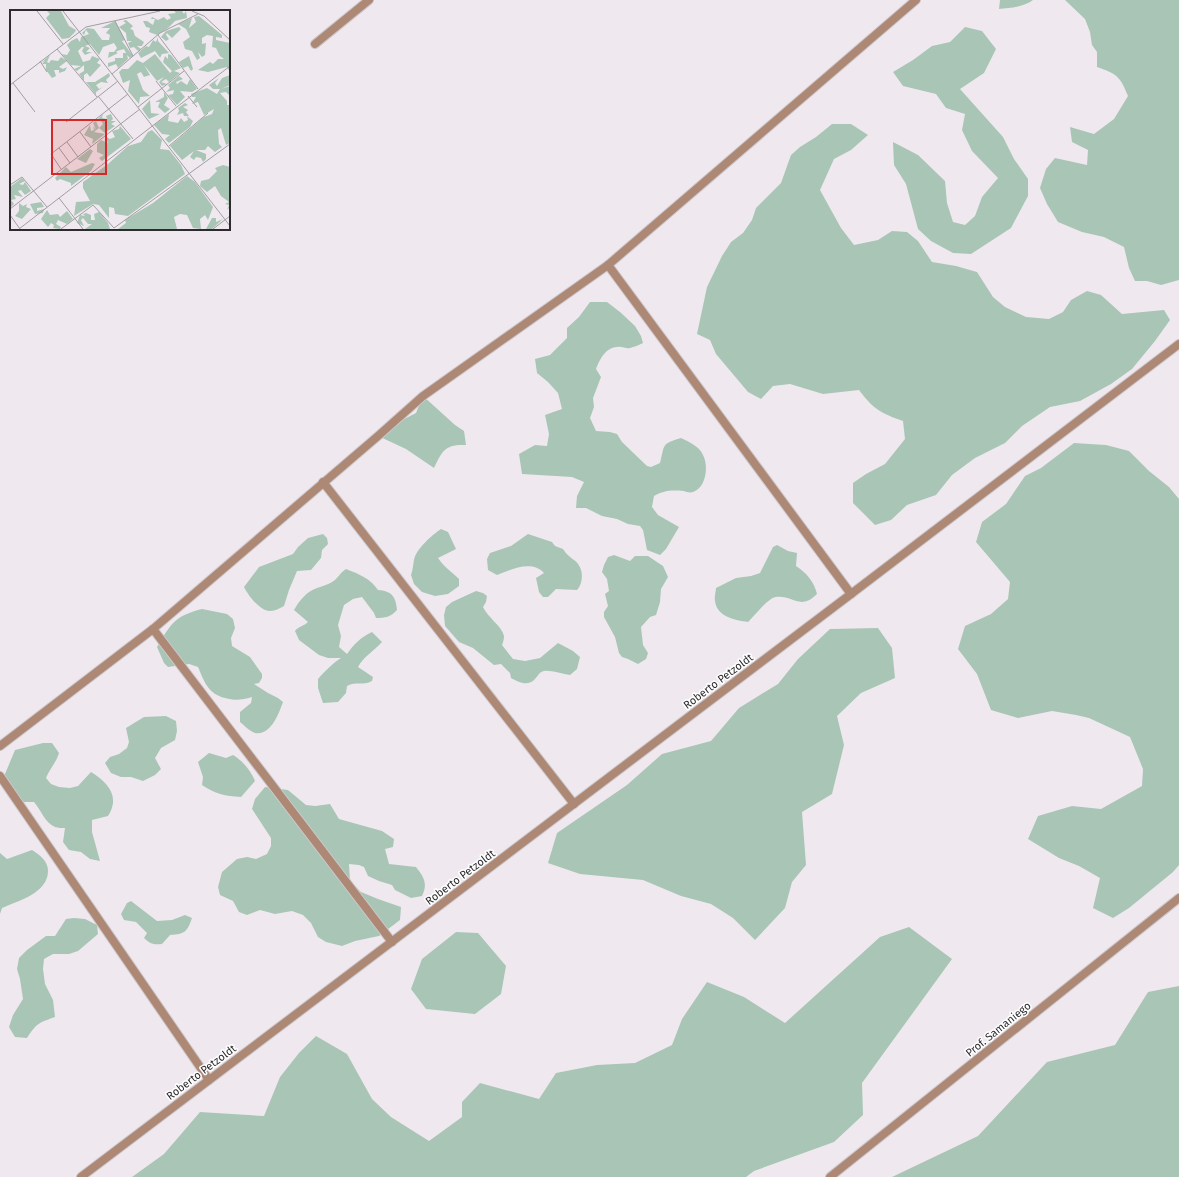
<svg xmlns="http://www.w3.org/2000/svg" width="1179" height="1177" font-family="'Fira Sans',sans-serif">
<rect width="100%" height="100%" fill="#efe9ef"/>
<g fill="#a9c5b6">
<path d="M1000,0H1033C1024,7 1010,8 999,9Z"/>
<path d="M1065,0H1179V280L1161,285L1147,281H1135L1129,268L1124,247L1104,237L1082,232L1058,222L1047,204L1040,188L1046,169L1055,158L1087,165L1088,150L1072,142L1070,127L1094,134L1114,119L1128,96C1120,76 1117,74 1097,67V52L1092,45L1090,32L1085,19Z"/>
<path d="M965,27L982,31L996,49L984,73L960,89L1003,137L1014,159L1028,179V196L1011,228L971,254L953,253L931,241L918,229L906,184L894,165L893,142L918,155L945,181L947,203L953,222L965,225L975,216L982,197L998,178L972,151L962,130L965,114L946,108L936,94L903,86L893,72L913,60L932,46L950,42Z"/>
<path d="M832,124H851L868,135L851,150L834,159L820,190L841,228L854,245L878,240L892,231L907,232L918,241L932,262L956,266L977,272L993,297L1005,307L1026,317L1049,319L1063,312L1071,300L1087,291L1101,295L1122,314L1164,310L1170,320L1155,341L1132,369L1111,384L1080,401L1050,407L1022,426L1005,443L975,458L952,475L936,495L907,505L891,520L875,525L853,503V483L866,474L885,464L905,439L903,421C881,413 874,410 859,390L823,394L790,384L773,386L761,399L748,392L716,354L710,340L697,334L707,287L722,256L731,242L743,233L752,220L756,208L781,183L791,155L800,147L816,137Z"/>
<path d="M590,302H607L620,312L635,326L641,336L643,343C639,345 634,347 630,348C626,349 622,346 617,347C605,348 600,359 596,369L601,377L593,398L594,407L590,418L596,431L610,432L617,434L622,442L647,466L651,467L660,463C665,444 661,444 681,438C689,442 699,446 703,455C709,466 706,488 693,492C690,493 686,492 684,491C671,490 665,490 654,496L652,507L658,515L679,527L666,549L660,555L647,550L643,530L640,526L628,524L617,519L602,516L586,508H576L577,496L584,482L572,477L522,474L519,454L535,445L547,446L549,434L545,415L562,409L558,393L548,382L537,373L535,359L550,355L567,338V328L579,317Z"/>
<path d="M423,396L455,425L464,431L466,445C445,444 442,451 434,468L406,449L378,436L385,429L416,413Z"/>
<path d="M1074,443L1106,445L1129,451L1149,471L1169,487L1179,499V865L1173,872L1129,908L1113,918L1093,908L1100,878L1079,866L1059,858L1028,839L1038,816L1072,806L1101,809L1142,786L1143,769L1130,737L1089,718L1076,715L1052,711L1018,718L991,710L977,674L958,649L965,626L991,614L1008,599L1010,582L976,542L982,522L1006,504L1025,476L1041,468Z"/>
<path d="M441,529L448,532L456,549L438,558C445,568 451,571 459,579V586L448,594L435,596L422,592L414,584L411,575C413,569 413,566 414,560C416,549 432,535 441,529Z"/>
<path d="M323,534L327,538L328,544L322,550L321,558L311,570L297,571L289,590L284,606C279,609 274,611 269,611C259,610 248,595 244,587L259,567L293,554L298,547L308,538Z"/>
<path d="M528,534L552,542L555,546L563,549C567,555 569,556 574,560C584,567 584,582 577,590L556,589L548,597H543L539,592L536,578L544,573C532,560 512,569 497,575L488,570L487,559L490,553L511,546Z"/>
<path d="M777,545L788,551L797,553L796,566C807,573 814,582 817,594C800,611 793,595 776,597C769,597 754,616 748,622C735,620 717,617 715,601C714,597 716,591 716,588L736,578L751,576L760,573L773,547Z"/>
<path d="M614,555L630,561L635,556H648L663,566L668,577L661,589L660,602L656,615L650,617L641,627L643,645L648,653L646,659L638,664L628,659L622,657L619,653L615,637L604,617V612L608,606L605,594L609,591L607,579L602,572L604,565L608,557Z"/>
<path d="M346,569C359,574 371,579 378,590C392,591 396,597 397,610C391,617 385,618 376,618L374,613L362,597L353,599L344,605L338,625L341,636L339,647L347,654C354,644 361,637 372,632L382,642C374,651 363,657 358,667L373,677L372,681C363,686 356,681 347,686L346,693L338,702L323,703L318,688V679C325,671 333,663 341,658H328L319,655L299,640L295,631C299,626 304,626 308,622L294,610C299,601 306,592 317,588C323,586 330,584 335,580C340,575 340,573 346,569Z"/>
<path d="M476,591L483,593L487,596L486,602L483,607C488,618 502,626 504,636C504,639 503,643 502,645L513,659L525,661L540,658L558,643L573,651L580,657L577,669L570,675C563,674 550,670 544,671C539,672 538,676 535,679C528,687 518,682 511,678L510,673L501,664L494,665L473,648L459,642L445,626L444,615L446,607L452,602Z"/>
<path d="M202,609L227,614L233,619L235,628L231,638L232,646L250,657L262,674V678L259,683L254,684L268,693L278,698L283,702C279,713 271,736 255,733C249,731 244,725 240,722V712L251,703L252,697C242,700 235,701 225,698C208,694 204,681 198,667L189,664L168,667L164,663L157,647C171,624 174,616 202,609Z"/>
<path d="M878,628L892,648L895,678L861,693L837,716L844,745L832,794L802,812L806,865L792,882L785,908L755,940L733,918L711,904L681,896L643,880L580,874L548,863L557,833L627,785L662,754L711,741L739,708L778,684L798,659L830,629Z"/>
<path d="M166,716L176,721L177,731L175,740L161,748L155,758L161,769L155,775L143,781L131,777H121L111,773L105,763L110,757L119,754L127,748L129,742L126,728L144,717Z"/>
<path d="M43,743H52L59,753C56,763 50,768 46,778L51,784L59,787L70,788L78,786L91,772C107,782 121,796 108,816L92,820V832L100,861L90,859L81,852L69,850L63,842L65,828C62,828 58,828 55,827C45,823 41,810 34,802H20L5,786V774L15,750Z"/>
<path d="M209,753L226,758L233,755C242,760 251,771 255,781L241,797C225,796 215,794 202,785L203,777L198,762Z"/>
<path d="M265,787L288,790L306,805L315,806L330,804L339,819L382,831L394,839L393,847L385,849L389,864L416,867C424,877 428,884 422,896L411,898L395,890L392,885L379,881L368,876L364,867L359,865L349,864L350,881L361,892L378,899L401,907L400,920L379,936L355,941L342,946L326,942L318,937L311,923L303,915L292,911L275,914L260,910L247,915L239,912L233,901L220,895L218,887L222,872L237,859L247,857L256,859L267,854L271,846V838L252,809L255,799Z"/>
<path d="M32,850C40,855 48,861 48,871C48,893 18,901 2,908L0,914V853L7,859Z"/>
<path d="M131,901L157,921L172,920L185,915L192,918C187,932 185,934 170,935L162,944C154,945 150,944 144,938L147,933L136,922L124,920L121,914L127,903Z"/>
<path d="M74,918L85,919L97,925L98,934L78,951L69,954H53L44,959L43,969L45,984L53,1000L55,1017C38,1023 37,1023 27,1038L15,1037L9,1027L13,1015L23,999L20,979L17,969L19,958L27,950L46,936H55L66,919Z"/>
<path d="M909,927L952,959L862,1083L863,1115L834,1142L754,1171L746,1177H132L164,1154L200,1112L264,1116L280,1077L299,1053L316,1036L347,1054L372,1099L391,1117L429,1141L462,1117V1102L480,1083L539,1099L556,1073L597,1065L635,1063L672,1045L682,1019L707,982L744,997L785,1023L880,937Z"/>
<path d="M456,932L478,933L506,966L501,994L475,1014L426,1009L411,989L422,959Z"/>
<path d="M1179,986V1177H892L978,1136L1047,1062L1115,1045L1148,992Z"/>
</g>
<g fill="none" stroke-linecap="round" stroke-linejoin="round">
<g stroke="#ccc7cc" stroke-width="10">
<g id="street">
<path d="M315,44L369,0"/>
<path d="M608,265L851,594"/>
<path d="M323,482L574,804"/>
<path d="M153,629L392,942"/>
<path d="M0,746L153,629L378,436L423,396L608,265L916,0"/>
<path d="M0,776L209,1080"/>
<path d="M81,1177L851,594L1179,344"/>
<path d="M830,1177L1179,898"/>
</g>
</g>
<use href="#street" stroke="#ad8874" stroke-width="8"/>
</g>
<g text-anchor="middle" stroke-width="3" stroke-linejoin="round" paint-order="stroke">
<g font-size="11" fill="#2d2b2d" stroke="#fff">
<text transform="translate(718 681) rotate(-37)" y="4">Roberto Petzoldt</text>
<text transform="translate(460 877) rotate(-37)" y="4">Roberto Petzoldt</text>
<text transform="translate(998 1029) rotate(-39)" y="4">Prof. Samaniego</text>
<text transform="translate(201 1072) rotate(-37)" y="4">Roberto Petzoldt</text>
</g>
</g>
<g transform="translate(10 10)">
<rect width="220" height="220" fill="#efe9ef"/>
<path d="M37,1H51L59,16L66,20L65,22L59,28L52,29L36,8L40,4ZM164,1H172L174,4L176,1L177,8L165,11L158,18L157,13L158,18L147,25L139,22L140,18L136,17L133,11H137L143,15L145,9H141L142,7L148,10L154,7L157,10L161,8L158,4L166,3ZM189,6L212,25V28L206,27V30L220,33V62L217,57L198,62L188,60L200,52L203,54L208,49H214L210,46L206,38L202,37L203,26L197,25L192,28V34L196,33L195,45L192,47L188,42L190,48L187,50L182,41L175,39L173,32L180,27L176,19L168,14L182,8L179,18L186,12L184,7ZM116,10L123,16L120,19L123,20L125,26L134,32L132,36H127L131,39L128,41L124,37L120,38L118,33L122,31H117L116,23L109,17L116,13L113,11ZM105,11L115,30L112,31L123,46L120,48L117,45L118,49L108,58L106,54L98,57V53L105,51V48H113V43H116L114,39L107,41L106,42L108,43L98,48L99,42H104L107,38L104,33L93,37L89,45L80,34L75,36L80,38L76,42H82L75,45L72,41L74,37H72L68,41L73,52L80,50L82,46L90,49L87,53L91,55L80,67L77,63L74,65V71L69,64L74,61V55L67,61L64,59L71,56L61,55L52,44L57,45L60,40L57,35L61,31L67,28L70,32L71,27L79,24L76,20L74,25L72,23L77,18L84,19L92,30H99L100,25L96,23L100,18H91ZM169,17L171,19L162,28L157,23L156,25L159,29L156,31L151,27L156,21ZM148,27V31L159,43L152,44L150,48L145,41L131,48L128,43L136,36L139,37L143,30L146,32ZM145,44L160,63L162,61L153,52L155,46L158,49V44L161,45L171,58L164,61L170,63L159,72L156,69L151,72L157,74L152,76L149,72L154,67L147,71L134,55L140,65L134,67L131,62L127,64L133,80L140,86L130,87L129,94L118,81L120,70L113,73L109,62L112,59H118L127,50L133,53ZM40,45L37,52L39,53L41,50L48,51L51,47L57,51L49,57L53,59L57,57L55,61L49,63V60H44L46,66L42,68L36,60V54H32L35,51L31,53ZM179,46L183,59L181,61L178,56L173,58L169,52ZM99,63L100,66L96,70L98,73L91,72L86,75L89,79L93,77L86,82V85L76,72H85ZM220,65V75L211,79L220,76V86L216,82L210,83L217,91V95H220V133L216,135L211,118L208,120L209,134L212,137L205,142L198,136L195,140H186L196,144V149L193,152L191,148L186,147L184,150L180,147L184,141L172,150L160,136L194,107L202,104L204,99L194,105L188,92L182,94L186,87H182L181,84L197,78L207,84L210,79H203L199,75L209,68L205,73L207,76L212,68ZM169,66L173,69L166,72L167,74L171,71L177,75L180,69L187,79L182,82L170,81L175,87L167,95L158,85L163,84L164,80L156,82L160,78L158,75ZM154,82L158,88L154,95L160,99L155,103L148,97L150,92H145L154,87ZM140,90L141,103L150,104L139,109L132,99ZM175,93L178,95L173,97L178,100L176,102L179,106H174L173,103L167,105L169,101L168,98ZM93,104L92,108L97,109L96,106L101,104L103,109L101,111H106L101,114L105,116L95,123L89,118L93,114L91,111L87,110ZM159,104L158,111L168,113L171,108L174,112L178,110L177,106L183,111L180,117L159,133L155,129L160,125L152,124L144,115ZM86,111L89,118L84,122L95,124L82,134L83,129L74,125L80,115L81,121L84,120L83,116L86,120L83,113ZM110,116L121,129L92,151L89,148L94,145L87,142V134L91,130L98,133L95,126L100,129L105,127L102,121L109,119ZM142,120L152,130L150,139L159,140L171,155L175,164L118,206L105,204L104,198L99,197V208L89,195L83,194L64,206L66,192L80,191L73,178V172L98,154L118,136L131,132L138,122ZM80,139L83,141L76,153L67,149ZM82,153L85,154L81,161L61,176V173L50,169L47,171L45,168L56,157L61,162ZM213,155L220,157V197L217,200L219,195L215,194L219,192L211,186L205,176L197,182L190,176L191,171L199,169L207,161L205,158ZM177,166L185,172L203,197L198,210L195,205L190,209L191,219L183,218L177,205L170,204L164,207L167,219H108L116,213L115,210L143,193ZM12,168L15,171L9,174L13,175L15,172L21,181L15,185L11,180L8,181L13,187L4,185L6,189L1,190L4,194L0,198V177ZM31,192L34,197L27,198V201L34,199L33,203L25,204L20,194ZM9,193L13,196L17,194L16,197L21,199L12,209L5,206L9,201ZM37,200L40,205L48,204L50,207L57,201L63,209L57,214L48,210L46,214L51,217L50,219L43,218L44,215L41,213L38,217L31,209ZM89,202L98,213L100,219H75L82,214H78L73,208L71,210L74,216L67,213L70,205L75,206L73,204L76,203L81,205V210H85L84,204ZM202,208H206V212L213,209L202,219H196Z" fill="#a9c5b6"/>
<path fill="none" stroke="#a19da1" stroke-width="1" d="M27,1L53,34M53,1L220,216M182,1L194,6L220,30M105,11L123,46M148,25L188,79M47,39L87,87M30,51L37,62M102,64L150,23L188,4M146,71L166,96M3,73L25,102M0,75L76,17L150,1M88,86L123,129M178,86L187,97M128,97L174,61M56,112L108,71M70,122L81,137M57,132L68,147M159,136L198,103M49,138L60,153M51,159L41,144L118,84M0,175L12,167L37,197M49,188L73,219M0,199L130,99M0,205L10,219M104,218L220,134M9,219L220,56M51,219L83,195L104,218M203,219L220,206"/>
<path fill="#d62828" fill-opacity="0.15" stroke="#d62828" stroke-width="2" d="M42,110H96V164H42Z"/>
<rect width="220" height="220" fill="none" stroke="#2d2b2d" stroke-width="2"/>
</g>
</svg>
